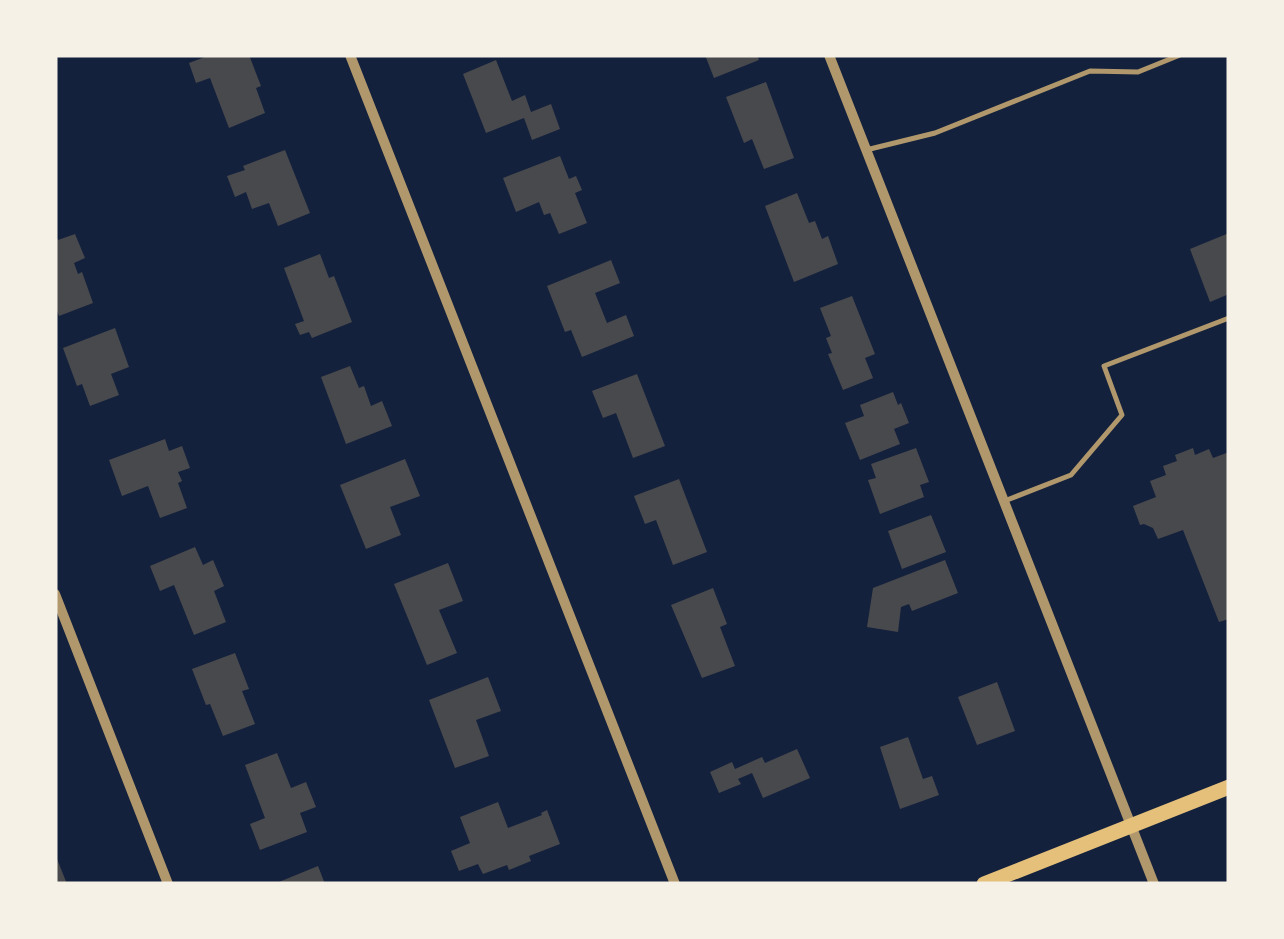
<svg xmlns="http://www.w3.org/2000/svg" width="1284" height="939" font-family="Raleway,sans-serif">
<rect width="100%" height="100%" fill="#14213d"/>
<g fill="#48494c">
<path d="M210,55H249L261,86L256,88L265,113L229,128L210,78L196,83L189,63Z"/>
<path d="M705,55H757L759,60L714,78Z"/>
<path d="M496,60L512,101L525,95L531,112L551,104L560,129L532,140L524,118L486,133L463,74Z"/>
<path d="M766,82L794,158L764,169L752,139L744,143L726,97Z"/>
<path d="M285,150L310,213L278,226L269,203L252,209L246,192L235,197L227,176L245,170L243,166Z"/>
<path d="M560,156L569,179L576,176L582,190L575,193L587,223L559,234L550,213L544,215L539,202L516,212L503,178Z"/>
<path d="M797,193L809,223L815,221L822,239L828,236L838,264L794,282L765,206Z"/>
<path d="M55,233L58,240L75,234L85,258L74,263L78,274L82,272L93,303L59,316L55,305Z"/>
<path d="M1229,233V294L1210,302L1190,249Z"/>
<path d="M320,254L329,278L334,276L352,322L312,338L309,332L300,335L295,324L304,321L284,268Z"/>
<path d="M611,260L620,283L595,293L607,323L626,315L634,336L582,357L571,330L565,332L547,286Z"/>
<path d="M852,296L875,354L865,358L873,378L843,390L828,354L832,353L826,338L831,336L820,308Z"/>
<path d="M115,328L129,367L111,374L119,395L90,406L82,384L77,386L63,348Z"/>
<path d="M350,366L359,388L364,386L371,406L382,401L392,426L346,444L321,377Z"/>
<path d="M637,374L665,446L633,458L616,413L603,418L592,391Z"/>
<path d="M893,392L898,405L901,403L909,423L894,429L900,444L860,460L845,423L864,416L860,405Z"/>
<path d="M165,439L169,451L182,446L190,468L178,472L182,481L178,483L187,508L160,518L148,486L122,496L109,460Z"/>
<path d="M916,448L929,482L920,485L924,497L880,514L868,480L876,478L871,464Z"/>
<path d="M1193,448L1195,455L1209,449L1213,458L1229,452V619L1219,622L1183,530L1158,539L1153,528L1144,524L1140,525L1133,506L1156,497L1150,481L1166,475L1163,466L1177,461L1175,455Z"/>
<path d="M405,459L420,496L390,507L401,535L366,549L340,485Z"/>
<path d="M679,479L707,552L673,565L656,520L645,524L634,496Z"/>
<path d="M931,515L946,552L902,569L888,531Z"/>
<path d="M195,547L203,565L213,560L224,586L214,591L226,622L194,635L174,585L160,591L150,566Z"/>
<path d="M945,560L958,593L912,611L909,604L901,607L898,632L867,627L873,588Z"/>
<path d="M448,563L463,601L439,610L457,653L427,665L394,584Z"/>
<path d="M713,588L727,624L720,627L735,666L702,678L671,605Z"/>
<path d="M235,653L249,689L242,691L255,724L223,736L210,704L206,705L192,669Z"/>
<path d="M488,677L501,711L476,720L489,756L455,768L429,700Z"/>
<path d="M997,682L1015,731L977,745L958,697Z"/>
<path d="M908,737L923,779L932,776L939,795L900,809L880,747Z"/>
<path d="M797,749L810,778L763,798L752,773L738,779L741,784L719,793L710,772L732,762L735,769L762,757L765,763Z"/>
<path d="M277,753L291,788L306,782L316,807L300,813L307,832L260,850L250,824L265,818L245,765Z"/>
<path d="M498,802L508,828L542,815L541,813L547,810L560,844L529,856L531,861L509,870L507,865L483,874L478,864L459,871L451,851L470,843L460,817Z"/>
<path d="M55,854L67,884H55Z"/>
<path d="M318,866L325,884H274Z"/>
</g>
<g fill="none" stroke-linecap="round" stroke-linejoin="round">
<g stroke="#b1986c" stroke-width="5">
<path d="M866,150L935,133L1090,71L1138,72L1180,55"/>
<path d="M1007,500L1071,475L1122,415L1104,366L1229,318"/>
</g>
<g stroke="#b1986c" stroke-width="10">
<path d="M350,55L675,884"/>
<path d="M829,55L1154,884"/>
<path d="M55,594L168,884"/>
</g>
<path stroke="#e5c07b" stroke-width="15" d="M984,884L1229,787"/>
</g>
<rect width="1284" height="939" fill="none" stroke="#f6f1e7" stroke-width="115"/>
</svg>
